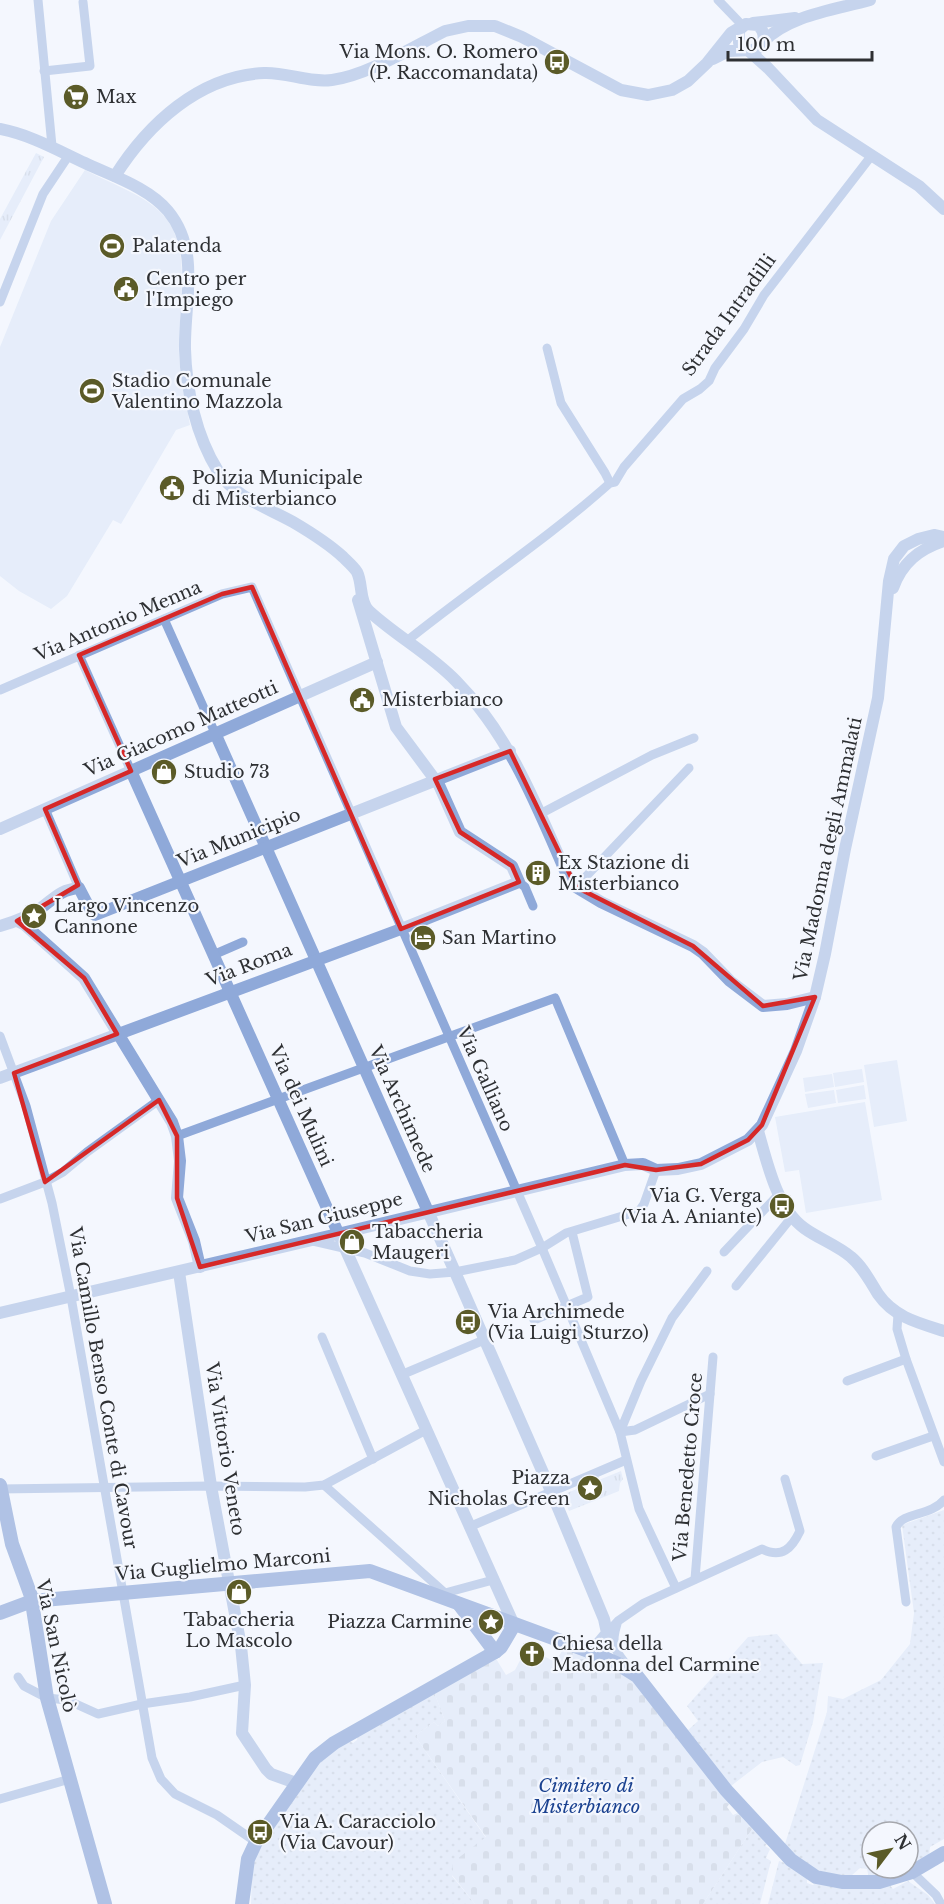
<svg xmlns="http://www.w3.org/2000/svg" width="944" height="1904" font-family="'Libre Baskerville',serif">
<defs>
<pattern id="grass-dots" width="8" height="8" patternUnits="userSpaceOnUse" patternTransform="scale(1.5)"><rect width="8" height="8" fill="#d4e0f7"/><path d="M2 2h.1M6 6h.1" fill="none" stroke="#b6c0d4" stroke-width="1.8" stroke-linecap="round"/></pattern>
<pattern id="cemetery-stones" width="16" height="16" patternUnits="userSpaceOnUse" patternTransform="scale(1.5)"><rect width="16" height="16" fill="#d4e0f7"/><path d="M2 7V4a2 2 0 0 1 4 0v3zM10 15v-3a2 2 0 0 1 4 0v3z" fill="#b6c0d4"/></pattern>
<pattern id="park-tufts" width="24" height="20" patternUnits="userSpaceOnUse" patternTransform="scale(1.5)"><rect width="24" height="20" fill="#d4e0f7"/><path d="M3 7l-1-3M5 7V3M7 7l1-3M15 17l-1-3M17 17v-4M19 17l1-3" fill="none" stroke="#b6c0d4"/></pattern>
</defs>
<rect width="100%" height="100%" fill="#f4f7fe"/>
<g fill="url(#grass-dots)">
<path d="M944,1510V1839L930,1847L929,1856L908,1867V1832H872V1868H904L869,1878L867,1869L860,1868L851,1876C820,1875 808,1866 784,1847L827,1712L828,1696L843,1699L881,1680L910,1644L914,1613L902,1525Z"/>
<path d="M777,1634L802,1664L823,1663L813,1722L800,1765L796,1766L783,1757L762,1762L731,1786L688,1730L698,1721L687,1706L748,1637Z"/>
<path d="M434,1692L445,1721L438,1726L434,1722L415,1736L486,1838L452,1876L475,1904H251L252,1875L255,1858L268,1836L321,1762L331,1751L349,1741L353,1743L357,1740L358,1735Z"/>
<path d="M752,1829L768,1843L765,1846L770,1849L766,1858L771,1861L760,1904H703Z"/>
<path d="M779,1861L788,1864L807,1879V1883L813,1885L817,1882C845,1888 862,1890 889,1884L893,1889L908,1881L928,1895L935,1904H768Z"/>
</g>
<path fill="url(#cemetery-stones)" d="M527,1647L555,1662L564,1648L611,1665L629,1677L730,1803L727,1807L733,1815L738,1813L752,1829L703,1904H475L452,1875L453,1862L486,1837L415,1736L434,1722L438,1726L445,1721L434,1692L495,1657L506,1675L515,1670Z"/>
<g fill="url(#park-tufts)">
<path d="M36,153L44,157L0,240V219Z"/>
<path d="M621,1471L623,1479L620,1483L619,1491L569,1511L562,1495Z"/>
</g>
<g fill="#d4e0f7">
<path d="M85,170C106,181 141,194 158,210C196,243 177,312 179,356C180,379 186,402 190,425L176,430L121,524L113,520L67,596L51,609L19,591L0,576V347L51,221Z"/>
<path d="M897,1060L907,1121L874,1127L864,1065Z"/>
<path d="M862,1069L864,1082L835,1087L833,1073Z"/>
<path d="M832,1074L834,1087L805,1092L803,1078Z"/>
<path d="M864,1085L866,1099L838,1103L836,1090Z"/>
<path d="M834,1090L836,1103L808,1108L805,1094Z"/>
<path d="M865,1102L882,1200L806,1213L799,1170L785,1172L775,1117Z"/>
</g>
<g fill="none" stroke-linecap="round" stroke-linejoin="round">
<g stroke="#8fa9d9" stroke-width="9">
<path d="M38,0L52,146"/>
<path d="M718,0L743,26"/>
<path d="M44,71L90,66L83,2"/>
<path d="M0,302L43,194L69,155"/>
<path d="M547,348L561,403L605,473L610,483"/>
<path d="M164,619L215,733"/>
<path d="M408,640C474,587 546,540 610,483L615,482L624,467L683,399L700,389L709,381L715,368L744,329L764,295L872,155"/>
<path d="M79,655L131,771"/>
<path d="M0,690L222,594L252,587L542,1248L620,1432L639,1509L676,1588"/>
<path d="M45,809L79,888"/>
<path d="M540,814L652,755L694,738"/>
<path d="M519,882L525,887L533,906"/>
<path d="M576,887L689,768"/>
<path d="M213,955L243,942"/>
<path d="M0,1036L26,1106L52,1203L71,1297L152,1758L161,1779L175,1794L217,1815L256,1842"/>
<path d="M177,1136L555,998L625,1165"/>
<path d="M0,1199L45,1182L63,1172L87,1152L159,1100"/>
<path d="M313,1241L365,1253L410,1271L430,1274L455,1272L515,1260L542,1248L566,1233L639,1211L644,1204L656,1170"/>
<path d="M724,1252L779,1194"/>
<path d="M707,1271L672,1318L641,1381L620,1432L635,1430L710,1394"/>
<path d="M736,1286L791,1218"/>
<path d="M898,1314L897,1329L906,1359L944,1462"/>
<path d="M534,1320L588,1297L572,1232"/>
<path d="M322,1337L373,1459"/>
<path d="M401,1375L484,1340"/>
<path d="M847,1381L906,1359"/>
<path d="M876,1456L933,1436"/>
<path d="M324,1485L445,1593"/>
<path d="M0,1489L211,1486L305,1487L324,1485L426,1430"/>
<path d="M469,1527L626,1460"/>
<path d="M695,1579L713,1357"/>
<path d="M446,1598L445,1593L493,1580"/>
<path d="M906,1602L896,1527C903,1512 931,1516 944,1500"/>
<path d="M617,1624C610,1647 615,1650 629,1668"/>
<path d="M607,1633L618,1621L644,1603L762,1549C782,1559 792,1548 800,1531L785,1479"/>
<path d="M18,1677L24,1686L47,1698L67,1700L98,1714L142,1704L190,1697L245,1685"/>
<path d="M0,1799L70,1779"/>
<path d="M912,1872L936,1895L941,1904"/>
</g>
<g stroke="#8fa9d9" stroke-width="12">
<path d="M753,23L795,18"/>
<path d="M763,42C789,15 835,10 870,0"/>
<path d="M748,50L768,68L817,120L919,186L944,209"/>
<path d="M713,59L729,51L752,50L759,48C766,40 765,32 758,25L746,24L739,30V43L746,49"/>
<path d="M0,129C31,135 57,150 85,163C112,176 148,187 168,211C201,251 184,302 185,349C186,389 196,436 218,471C234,497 268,508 293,522C310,532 329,544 343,557C347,561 354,567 357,572C363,584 359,602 369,611C396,636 430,654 456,681C511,737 538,809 569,880L576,887L601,902L693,946L703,953L730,981L763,1006L787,1004L815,997"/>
<path d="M115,176C148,124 199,76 264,73C287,72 308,83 332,80C366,76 413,47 445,31L468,26H495L522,37L621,90L648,95L672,90L688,81L707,63L731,33L741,27"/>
<path d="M893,588C902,563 919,549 944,541"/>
<path d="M215,733L455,1272L551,1491L604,1619L607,1633L591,1652"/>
<path d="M131,771L514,1625"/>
<path d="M0,829L377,662"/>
<path d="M17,921L25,925L84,978L172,1122L177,1136L180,1161L177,1198L194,1241L200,1267"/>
<path d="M0,926C14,922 28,917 41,908C56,897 60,890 79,888L92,913L95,915L510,751"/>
<path d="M0,1078L401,929L519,882L512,866L460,832L439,785L396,727L358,600"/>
<path d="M758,1131C767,1162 777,1209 804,1228C819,1239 837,1245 851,1257C862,1266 870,1281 878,1294C894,1317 918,1323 944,1331"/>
<path d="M179,1272L211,1486L241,1646L245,1685L242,1733L266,1769L271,1774L296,1783"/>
<path d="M0,1313L346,1232L625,1165L643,1164L656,1170L678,1169L701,1164L748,1140L762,1125L796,1051L815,997L825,954L845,849L878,698L889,581L894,559L904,546L918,539L934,535L944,537"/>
</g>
<g stroke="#5d82c7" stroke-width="14">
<path d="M0,1485L12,1544L31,1596L47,1698L105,1904"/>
<path d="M459,1604L495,1652"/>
<path d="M0,1613L32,1601L370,1571L591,1652L618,1664L637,1676L726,1790L791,1860L816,1877L842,1882H879L912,1872L944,1853"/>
<path d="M242,1904L248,1859L256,1842L315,1758L334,1743L495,1652L501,1647L514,1625"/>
</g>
</g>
<path d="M0 0H944V1904H0ZM252,587L401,929L519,882L512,866L460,832L435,779L510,751L576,887L693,946L763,1006L815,997L762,1125L748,1140L701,1164L656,1170L625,1165L200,1267L177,1198V1136L159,1100L45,1182L14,1073L117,1034L84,978L17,921L78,885L45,809L131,771L79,655L222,594Z" fill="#f4f7fe" fill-opacity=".55" fill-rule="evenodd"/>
<path fill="none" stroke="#d62828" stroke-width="4.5" stroke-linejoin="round" d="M252,587L401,929L519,882L512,866L460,832L435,779L510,751L576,887L693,946L763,1006L815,997L762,1125L748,1140L701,1164L656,1170L625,1165L200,1267L177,1198V1136L159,1100L45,1182L14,1073L117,1034L84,978L17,921L78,885L45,809L131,771L79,655L222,594Z"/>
<defs>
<g id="bus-disc" transform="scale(1.35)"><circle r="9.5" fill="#5b5b28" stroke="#f4f7fe"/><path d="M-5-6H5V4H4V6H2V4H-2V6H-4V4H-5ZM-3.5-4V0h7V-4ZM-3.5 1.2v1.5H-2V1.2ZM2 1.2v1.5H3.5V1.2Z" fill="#fff"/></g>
<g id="supermarket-disc" transform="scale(1.35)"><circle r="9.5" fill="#5b5b28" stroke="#f4f7fe"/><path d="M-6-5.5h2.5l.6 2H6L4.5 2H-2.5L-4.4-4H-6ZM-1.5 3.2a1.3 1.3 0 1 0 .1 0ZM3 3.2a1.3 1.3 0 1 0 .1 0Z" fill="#fff"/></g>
<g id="stadium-disc" transform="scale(1.35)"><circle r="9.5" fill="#5b5b28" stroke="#f4f7fe"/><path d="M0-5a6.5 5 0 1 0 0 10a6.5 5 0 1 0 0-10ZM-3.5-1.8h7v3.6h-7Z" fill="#fff"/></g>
<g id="civic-disc" transform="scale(1.35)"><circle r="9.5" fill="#5b5b28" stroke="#f4f7fe"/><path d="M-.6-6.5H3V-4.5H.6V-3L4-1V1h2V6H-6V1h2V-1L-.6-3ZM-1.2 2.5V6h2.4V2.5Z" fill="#fff"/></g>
<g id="shop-disc" transform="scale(1.35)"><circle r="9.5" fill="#5b5b28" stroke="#f4f7fe"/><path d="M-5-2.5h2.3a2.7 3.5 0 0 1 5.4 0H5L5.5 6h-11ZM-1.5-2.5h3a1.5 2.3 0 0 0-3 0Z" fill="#fff"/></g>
<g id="building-disc" transform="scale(1.35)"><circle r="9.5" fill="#5b5b28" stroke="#f4f7fe"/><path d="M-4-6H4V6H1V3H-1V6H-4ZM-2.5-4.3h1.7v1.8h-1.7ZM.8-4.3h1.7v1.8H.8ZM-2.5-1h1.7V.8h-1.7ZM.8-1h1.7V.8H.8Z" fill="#fff"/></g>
<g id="sight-disc" transform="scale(1.35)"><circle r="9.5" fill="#5b5b28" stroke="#f4f7fe"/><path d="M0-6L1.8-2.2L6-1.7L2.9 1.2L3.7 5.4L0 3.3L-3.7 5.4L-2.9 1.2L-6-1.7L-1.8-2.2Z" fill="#fff"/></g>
<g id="hotel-disc" transform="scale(1.35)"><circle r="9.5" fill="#5b5b28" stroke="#f4f7fe"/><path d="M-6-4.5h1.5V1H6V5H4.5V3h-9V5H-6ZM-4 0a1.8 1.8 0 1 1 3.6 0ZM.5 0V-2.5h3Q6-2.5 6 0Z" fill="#fff"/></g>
<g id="church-disc" transform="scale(1.35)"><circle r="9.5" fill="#5b5b28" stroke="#f4f7fe"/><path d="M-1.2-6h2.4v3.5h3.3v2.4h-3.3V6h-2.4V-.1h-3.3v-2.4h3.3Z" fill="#fff"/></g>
</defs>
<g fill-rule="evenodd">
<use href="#bus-disc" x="557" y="62"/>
<use href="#supermarket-disc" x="76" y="97"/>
<use href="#stadium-disc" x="112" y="246"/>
<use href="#civic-disc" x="126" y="289"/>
<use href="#stadium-disc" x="92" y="391"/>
<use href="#civic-disc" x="172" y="488"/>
<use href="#civic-disc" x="362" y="700"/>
<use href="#shop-disc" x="164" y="772"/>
<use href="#building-disc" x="538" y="873"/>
<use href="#sight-disc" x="34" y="916"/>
<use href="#hotel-disc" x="423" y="938"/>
<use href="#bus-disc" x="782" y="1206"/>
<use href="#shop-disc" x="352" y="1242"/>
<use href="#bus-disc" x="468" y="1322"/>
<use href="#sight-disc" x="590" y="1488"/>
<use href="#shop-disc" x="239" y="1592"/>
<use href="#sight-disc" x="491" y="1622"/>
<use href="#church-disc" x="532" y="1654"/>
<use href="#bus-disc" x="260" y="1832"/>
</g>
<g text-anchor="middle" stroke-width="4.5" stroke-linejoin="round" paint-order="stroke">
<g font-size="18" fill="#2e3033" stroke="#f4f7fe" text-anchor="start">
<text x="538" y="58" text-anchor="end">Via Mons. O. Romero<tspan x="538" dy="21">(P. Raccomandata)</tspan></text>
<text x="96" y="103">Max</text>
<text x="132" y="252">Palatenda</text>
<text x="146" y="285">Centro per<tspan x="146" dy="21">l'Impiego</tspan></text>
<text x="112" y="387">Stadio Comunale<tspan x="112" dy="21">Valentino Mazzola</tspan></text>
<text x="192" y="484">Polizia Municipale<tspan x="192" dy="21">di Misterbianco</tspan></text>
<text x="382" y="706">Misterbianco</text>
<text x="184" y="778">Studio 73</text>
<text x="558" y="869">Ex Stazione di<tspan x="558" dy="21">Misterbianco</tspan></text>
<text x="54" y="912">Largo Vincenzo<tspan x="54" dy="21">Cannone</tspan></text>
<text x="442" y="944">San Martino</text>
<text x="762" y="1202" text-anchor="end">Via G. Verga<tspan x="762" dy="21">(Via A. Aniante)</tspan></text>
<text x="372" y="1238">Tabaccheria<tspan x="372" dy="21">Maugeri</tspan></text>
<text x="488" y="1318">Via Archimede<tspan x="488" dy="21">(Via Luigi Sturzo)</tspan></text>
<text x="570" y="1484" text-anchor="end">Piazza<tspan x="570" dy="21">Nicholas Green</tspan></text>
<text x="239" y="1626" text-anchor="middle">Tabaccheria<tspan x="239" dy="21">Lo Mascolo</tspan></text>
<text x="472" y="1628" text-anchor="end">Piazza Carmine</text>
<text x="552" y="1650">Chiesa della<tspan x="552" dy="21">Madonna del Carmine</tspan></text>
<text x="280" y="1828">Via A. Caracciolo<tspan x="280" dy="21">(Via Cavour)</tspan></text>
</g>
<g font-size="18" fill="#2e3033" stroke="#f4f7fe">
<text transform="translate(729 315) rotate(-54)" y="6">Strada Intradilli</text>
<text transform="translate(118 621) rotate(-23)" y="6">Via Antonio Menna</text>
<text transform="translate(181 729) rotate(-24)" y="6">Via Giacomo Matteotti</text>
<text transform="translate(239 838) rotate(-22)" y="6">Via Municipio</text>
<text transform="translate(828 849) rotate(-78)" y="6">Via Madonna degli Ammalati</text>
<text transform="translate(249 965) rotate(-21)" y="6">Via Roma</text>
<text transform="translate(485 1079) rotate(66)" y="6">Via Galliano</text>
<text transform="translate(301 1106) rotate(66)" y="6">Via dei Mulini</text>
<text transform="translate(402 1109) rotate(66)" y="6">Via Archimede</text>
<text transform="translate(324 1218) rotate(-14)" y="6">Via San Giuseppe</text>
<text transform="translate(103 1388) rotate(80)" y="6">Via Camillo Benso Conte di Cavour</text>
<text transform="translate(225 1449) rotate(81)" y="6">Via Vittorio Veneto</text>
<text transform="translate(688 1467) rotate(-85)" y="6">Via Benedetto Croce</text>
<text transform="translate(223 1565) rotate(-5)" y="6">Via Guglielmo Marconi</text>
<text transform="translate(56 1646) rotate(78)" y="6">Via San Nicolò</text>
</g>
<g font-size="18" font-style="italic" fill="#1b4290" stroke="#f4f7fe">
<text x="586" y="1792">Cimitero di<tspan x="586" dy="21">Misterbianco</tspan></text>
</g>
</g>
<g transform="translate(890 1850) rotate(58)"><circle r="28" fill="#f4f7fe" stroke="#a5a7ad" stroke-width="1.5"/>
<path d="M0-4.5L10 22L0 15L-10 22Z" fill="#5b5b28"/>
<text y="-9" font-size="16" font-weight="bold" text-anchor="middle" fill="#2e3033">N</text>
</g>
<path d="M728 51v9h144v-9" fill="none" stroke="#2e3033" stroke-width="3"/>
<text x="737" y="51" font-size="18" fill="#2e3033" stroke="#f4f7fe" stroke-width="4.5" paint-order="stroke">100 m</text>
</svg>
